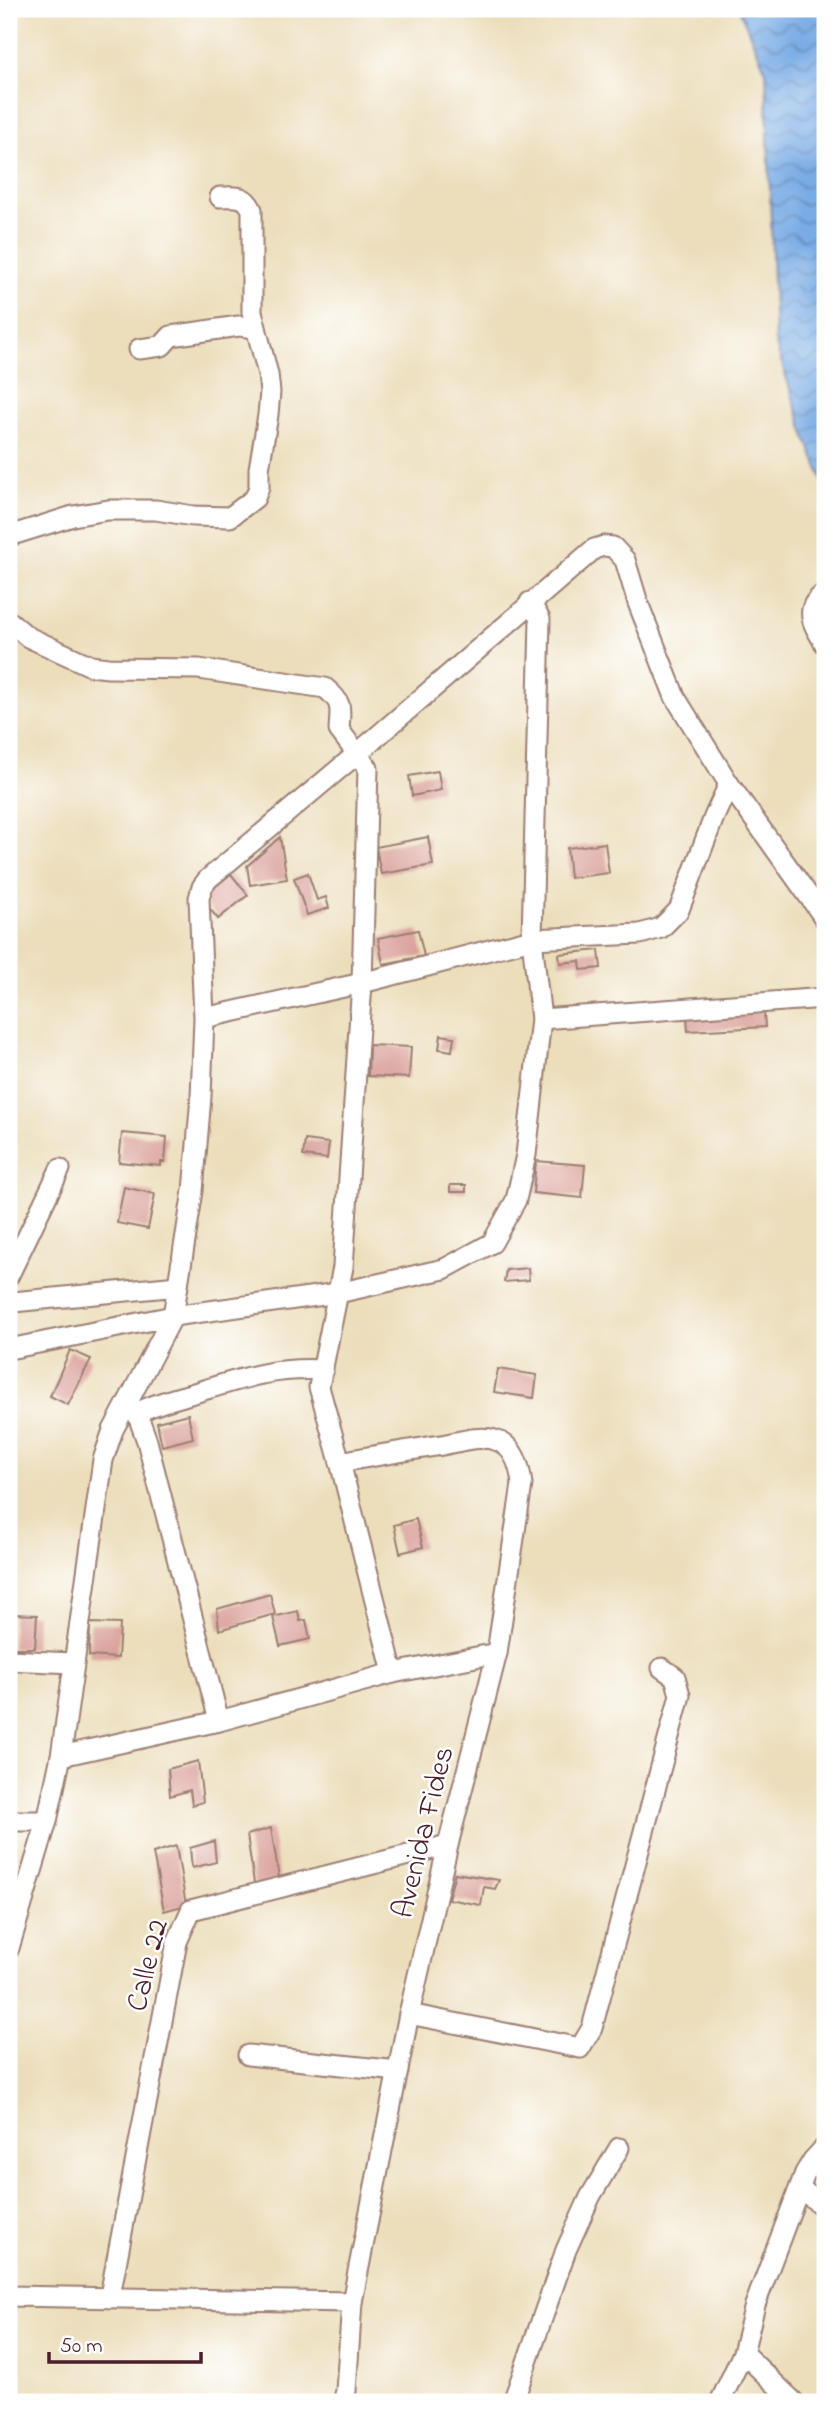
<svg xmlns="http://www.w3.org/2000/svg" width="834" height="2411" font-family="'Indie Flower',sans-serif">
<defs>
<pattern id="water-waves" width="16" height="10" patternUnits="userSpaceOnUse" patternTransform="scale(1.75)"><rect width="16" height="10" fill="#79ace5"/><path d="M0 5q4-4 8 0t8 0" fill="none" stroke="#658bba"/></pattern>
</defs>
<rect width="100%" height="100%" fill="#fff"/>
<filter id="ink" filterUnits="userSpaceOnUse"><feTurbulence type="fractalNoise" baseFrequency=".0143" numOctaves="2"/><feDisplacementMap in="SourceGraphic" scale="14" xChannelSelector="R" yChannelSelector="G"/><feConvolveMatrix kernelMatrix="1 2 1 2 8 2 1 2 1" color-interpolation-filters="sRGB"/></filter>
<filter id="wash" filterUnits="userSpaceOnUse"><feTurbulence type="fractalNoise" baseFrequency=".00686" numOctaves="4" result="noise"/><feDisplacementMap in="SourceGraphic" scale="28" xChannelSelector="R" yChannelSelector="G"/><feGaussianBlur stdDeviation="1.57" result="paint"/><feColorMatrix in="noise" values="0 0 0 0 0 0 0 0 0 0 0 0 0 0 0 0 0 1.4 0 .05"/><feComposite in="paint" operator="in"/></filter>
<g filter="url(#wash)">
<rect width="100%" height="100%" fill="#ecdebb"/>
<path fill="url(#water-waves)" stroke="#626688" stroke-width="2" d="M739,9H825V486L805,435L775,342L766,71Z"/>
<g id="blocks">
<g fill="#d99e97">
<path d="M438,771L441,790L412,796L409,776Z"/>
<path d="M280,837L287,879L250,885L247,866Z"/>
<path d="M428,837L433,865L381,874L376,847Z"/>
<path d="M605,843L609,873L570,878L567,848Z"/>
<path d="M308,873L317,900L326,897L329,908L307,915L294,878Z"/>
<path d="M231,874L248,895L218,919L201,898Z"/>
<path d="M418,930L424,956L383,964L378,938Z"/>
<path d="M599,950L601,968L581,970L580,961L560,963L559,954Z"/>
<path d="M764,1012L765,1027L688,1031L687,1016Z"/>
<path d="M441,1035L454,1037L452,1051L439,1049Z"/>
<path d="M369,1045L411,1047L409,1078L368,1076Z"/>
<path d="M122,1133L167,1137L165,1162H161V1166L119,1162Z"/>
<path d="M305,1140L329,1143L327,1159L303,1156Z"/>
<path d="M536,1161L585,1165L582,1198L533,1193Z"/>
<rect x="450" y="1185" width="16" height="7"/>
<path d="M124,1187L155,1194L148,1229L117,1223Z"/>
<path d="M528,1268L529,1280L504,1282L506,1270Z"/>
<path d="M70,1350L91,1359L68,1405L50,1396Z"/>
<path d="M498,1369L537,1375L534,1398L494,1392Z"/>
<path d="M188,1414L193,1438L162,1446L157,1422Z"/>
<path d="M416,1519L423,1547L400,1553L394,1525Z"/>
<path d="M270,1594L275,1614L219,1630L217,1609Z"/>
<path d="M298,1611L300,1621L306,1620L310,1639L280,1646L273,1617Z"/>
<path d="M13,1614L37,1615L35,1648H12Z"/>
<path d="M90,1623L120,1624L118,1658L89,1656Z"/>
<path d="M198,1761L203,1802L192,1805L190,1790L170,1796L168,1769Z"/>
<path d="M271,1828L280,1883L255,1890L247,1835Z"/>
<path d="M214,1841L216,1862L192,1868L190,1848Z"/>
<path d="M176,1846L186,1905L164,1911L153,1853Z"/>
<path d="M455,1873L499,1880L495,1889L484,1887L481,1905L448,1899Z"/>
</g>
</g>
</g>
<g filter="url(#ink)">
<use href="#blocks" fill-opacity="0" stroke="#9b7e73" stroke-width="2"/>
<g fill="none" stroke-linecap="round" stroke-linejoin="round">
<g stroke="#9b7e73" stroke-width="23">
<g id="minor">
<path d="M139,349L162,346L171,336L239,326L256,328"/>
<path d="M9,536L73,516L108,510H156L193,516L230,517L255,498L259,487V469L268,415L270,392L268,374L252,312V210C245,194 236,197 220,197"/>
<path d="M825,593C802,609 813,624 825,644"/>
<path d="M9,621L28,637L91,666L108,668L199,669L325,688C344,703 340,709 339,730L368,768L362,983L343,1267L319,1387L340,1462L393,1673"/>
<path d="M729,784L825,919"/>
<path d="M541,1019L825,998"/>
<path d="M9,1275L60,1169"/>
<path d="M9,1299L13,1302L178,1286"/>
<path d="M9,1349L173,1316L338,1293L444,1269L492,1243L516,1200L526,1155L541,1019L532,939L540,619L530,602"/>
<path d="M128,1402L137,1413L147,1441L219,1721"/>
<path d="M137,1413C155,1403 174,1399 194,1393C240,1379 273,1367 323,1370"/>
<path d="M340,1462C374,1456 408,1450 442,1445C458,1442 480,1435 495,1440C514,1445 520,1467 522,1484L497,1653L448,1845L409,2014L352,2302L346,2391L343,2402"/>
<path d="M9,1660L73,1663"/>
<path d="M61,1756L219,1721L393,1673L497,1653"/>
<path d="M9,1821H47"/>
<path d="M9,1948L47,1821L61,1756L103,1460L113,1430L173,1316L193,1191L201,1097L204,1018L199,898L202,887L208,879L358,753L594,549L604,546L613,547L625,560L638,603L675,697L729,784L714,817L679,910L661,928L640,934L532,939L362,983L204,1018"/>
<path d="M409,2014L580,2048L592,2028L680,1695L675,1677L662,1668"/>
<path d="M248,2055L398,2071"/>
<path d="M801,2189L825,2208"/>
<path d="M9,2296L352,2302"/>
<path d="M110,2296L177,1942L191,1910L448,1845"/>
<path d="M743,2353L794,2402"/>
<path d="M513,2402L566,2250L590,2197L619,2148"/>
<path d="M720,2402L743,2353L755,2305L805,2173L813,2160L825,2147"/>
</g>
</g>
<use href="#minor" stroke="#fff" stroke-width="19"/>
</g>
</g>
<g text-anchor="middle" stroke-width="5" stroke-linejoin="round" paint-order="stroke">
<g font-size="30" fill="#4a1f2b" stroke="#fff">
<text transform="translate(422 1832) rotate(-76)" y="10">Avenida Fides</text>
<text transform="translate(146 1965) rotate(-76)" y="10">Calle 22</text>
</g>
</g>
<rect width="834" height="2411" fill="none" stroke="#fff" stroke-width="35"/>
<path d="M49 2352v10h152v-10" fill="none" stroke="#4a1f2b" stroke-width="3.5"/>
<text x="60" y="2352" font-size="21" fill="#4a1f2b" stroke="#ffffff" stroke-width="5" paint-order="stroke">50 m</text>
</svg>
